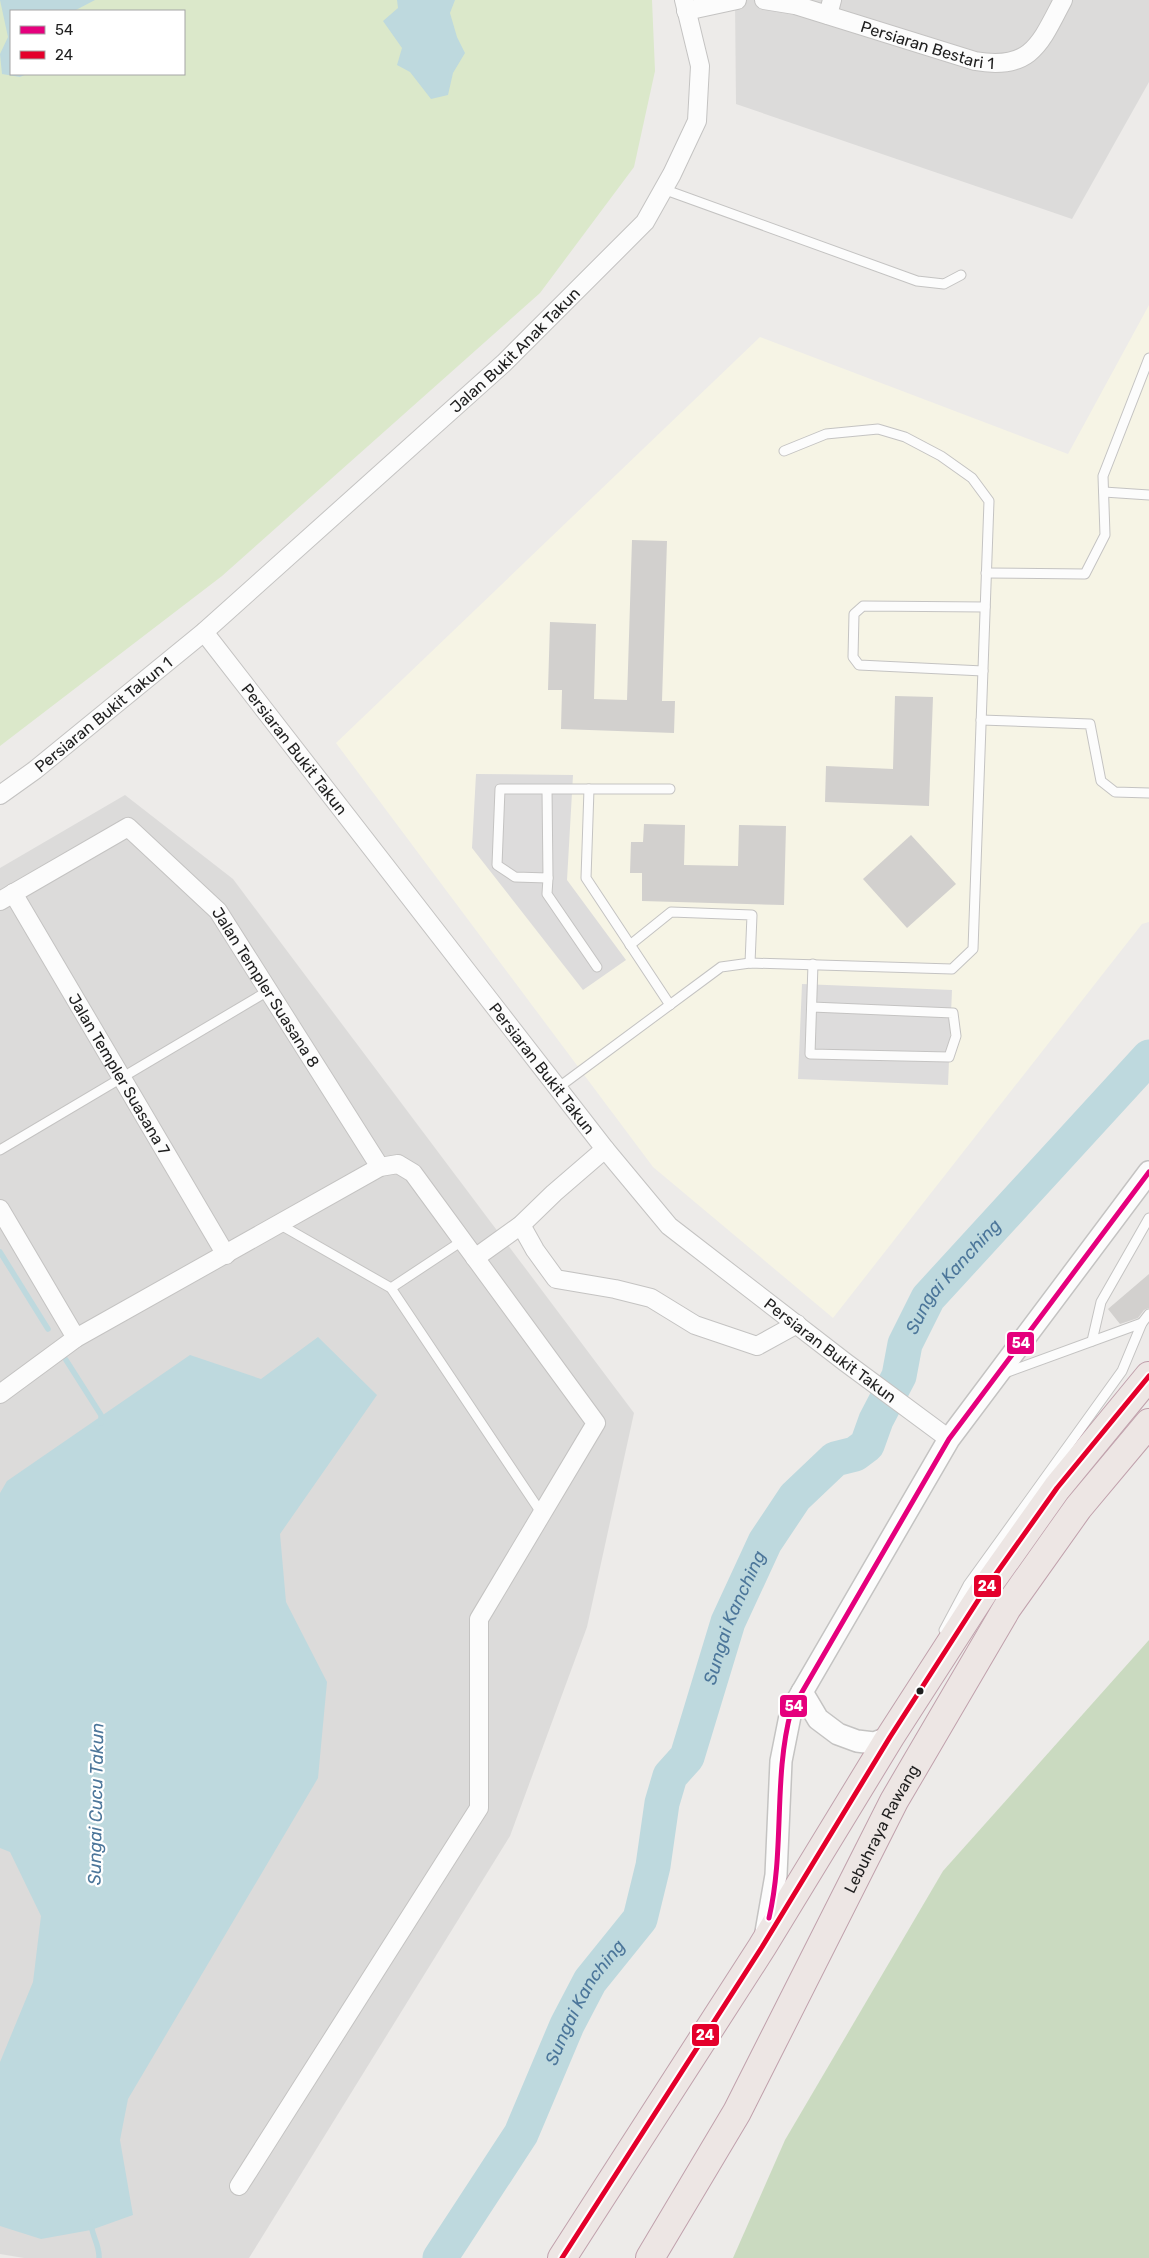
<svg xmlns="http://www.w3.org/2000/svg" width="1149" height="2258" font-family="Rubik,sans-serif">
<rect width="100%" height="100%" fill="#edebe9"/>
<g fill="#dcdbda">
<path d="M735,0H1149V82L1072,219L736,104Z"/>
<path d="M125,795L233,879L634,1413L587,1627L510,1836L249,2258H24L0,2254V868Z"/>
</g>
<path fill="#f6f4e5" d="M1149,305V922L1142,924L833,1318L653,1167L336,743L760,337L1068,454Z"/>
<path fill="#dbe8ca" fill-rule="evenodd" d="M0,0H652L655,71L634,167L540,293L222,576L0,746ZM11,11H184V74H11Z"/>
<path fill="#cadac0" d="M1149,1640V2258H733L785,2140L943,1871Z"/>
<g fill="#dddcdc">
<path d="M476,774L573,775L567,880L626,960L583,990L472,848Z"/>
<path d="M802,984L952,990L948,1085L798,1079Z"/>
</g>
<g fill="#bed9de">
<path d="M0,0H95L74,11H11V74H27L20,77L2,74L0,54L8,37Z"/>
<path d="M397,0H455L450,13L457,37L465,53L453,73L448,95L431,99L410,72L397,65L402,48L383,21L398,8Z"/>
<path d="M318,1337L377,1395L280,1534L286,1602L327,1682L318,1778L128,2099L120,2140L133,2215L91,2230L41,2239L0,2226V2062L33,1982L41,1916L10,1852L0,1848V1493L7,1481L190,1355L261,1379Z"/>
</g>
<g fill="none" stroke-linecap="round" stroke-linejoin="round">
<g stroke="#bed9de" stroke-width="5.5">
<path d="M0,1252L48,1329"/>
<path d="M66,1360L101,1415V1423"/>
<path d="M91,2222C91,2235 100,2245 99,2258"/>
</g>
<path stroke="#bed9de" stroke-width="35" id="s1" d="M440,2258L521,2134L567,2025L590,1981L640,1919L653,1866L662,1803L670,1776L687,1757L728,1622L765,1542L795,1497L835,1459L855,1454L867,1445L876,1420L899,1376L905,1344L928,1298L1149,1057"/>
</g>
<g fill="#d2d0ce">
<path d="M632,540L667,541L662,701H675L674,733L561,729L562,690H548L550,622L596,624L594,699L627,700Z"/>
<path d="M895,696L933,697L929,806L825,802L826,766L893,769Z"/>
<path d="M644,824L685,825L684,865L738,866L739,825L786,826L784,905L642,901V873H630L631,842H643Z"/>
<path d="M911,835L956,884L907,928L863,879Z"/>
<path d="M1149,1274V1308L1144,1310L1138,1318L1120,1324L1108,1309Z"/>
</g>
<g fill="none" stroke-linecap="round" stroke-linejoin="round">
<g stroke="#c4c3c2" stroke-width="11">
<g id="service">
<path d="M663,189L917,281L944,284L961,275"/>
<path d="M1104,492L1149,495"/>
<path d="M986,573L1085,574L1105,535L1103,476L1149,358"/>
<path d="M983,671L859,665L853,657L854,614L863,606L985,607"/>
<path d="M981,720L1090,724L1101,781L1115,792L1149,793"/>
<path d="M547,789L548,878L515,877L497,865L500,789H670"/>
<path d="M589,789L586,878L670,1005"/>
<path d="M548,878L547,894L597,967"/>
<path d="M630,945L671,912L752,915L750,963"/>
<path d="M812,1007L953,1013L956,1036L949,1057L810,1054L813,964"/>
<path d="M559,1087L721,967L750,963L952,969L973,949L989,501L972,478L941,456L905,437L878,429L826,434L784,451"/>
<path d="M0,1150L268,991"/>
<path d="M279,1224L391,1288L542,1514"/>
<path d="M391,1288L462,1241"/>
<path d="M1092,1341L1101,1302L1149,1218"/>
<path d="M1005,1373L1142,1323"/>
<path d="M944,1630L968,1585L1122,1371L1142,1323L1149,1314"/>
</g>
</g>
<g stroke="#c4c3c2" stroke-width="20">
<g id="minor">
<path id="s2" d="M764,0L795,5L975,61C1031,71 1040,44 1063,0"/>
<path d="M686,11L737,0"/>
<path d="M828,15L832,0"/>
<path id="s3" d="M204,632L605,1149L669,1226L845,1362L949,1439"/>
<path id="s4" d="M0,795L35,770L204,632L504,363L645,222L672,174L697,121L700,66L684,0"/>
<path id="s5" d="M13,893L226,1255"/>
<path id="s6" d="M0,901L128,827L218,911L380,1167"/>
<path d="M0,1209L76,1338"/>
<path d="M521,1225L535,1250L556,1279L615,1289L651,1298L695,1325L757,1346L797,1324"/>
<path d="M475,1258L521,1225L554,1193L605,1149"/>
<path d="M0,1394L76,1338L380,1167L398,1164L413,1173L596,1423L479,1619V1808L239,2186"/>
</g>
</g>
<g stroke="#c4c3c2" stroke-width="24">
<g id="tertiary">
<path d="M802,1692L818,1719L838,1734L857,1741L874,1743L890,1737"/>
<path d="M766,1932L776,1875L781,1761L791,1711L949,1439L1149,1172"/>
</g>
</g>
<g stroke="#c0a1ac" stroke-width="30">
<g id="trunk">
<path d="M562,2258L762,1947L890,1737L986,1588L1057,1488L1149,1376"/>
<path id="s7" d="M650,2258L737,2112L894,1801L1007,1608L1078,1508L1149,1423"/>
</g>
</g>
<use href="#service" stroke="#fcfcfc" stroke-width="9"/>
<use href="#minor" stroke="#fcfcfc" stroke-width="18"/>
<use href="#tertiary" stroke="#fcfcfc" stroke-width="21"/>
<use href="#trunk" stroke="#ede6e4" stroke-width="28"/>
<g stroke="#fff" stroke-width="9">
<path id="bus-1" d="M769,1918C785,1850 773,1779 791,1711L949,1439L1149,1172"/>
</g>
<g stroke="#fff" stroke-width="9">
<path id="bus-2" d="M562,2258L762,1947L890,1737L986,1588L1057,1488L1149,1376"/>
</g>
<use href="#bus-1" stroke="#e5007d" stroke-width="5"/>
<use href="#bus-2" stroke="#e4002b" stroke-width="5"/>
</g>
<circle fill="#1f1f1f" stroke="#fff" stroke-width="2" cx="920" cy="1691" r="4.5"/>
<g text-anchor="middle" stroke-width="4.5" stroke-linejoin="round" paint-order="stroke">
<g font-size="16" fill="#1f1f1f" stroke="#fff">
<text dy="6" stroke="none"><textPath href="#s2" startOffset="170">Persiaran Bestari 1</textPath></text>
<text dy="6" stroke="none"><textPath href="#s4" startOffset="681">Jalan Bukit Anak Takun</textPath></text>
<text dy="6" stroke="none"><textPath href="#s4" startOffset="131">Persiaran Bukit Takun 1</textPath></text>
<text dy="6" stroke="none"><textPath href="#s3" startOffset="148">Persiaran Bukit Takun</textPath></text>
<text dy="6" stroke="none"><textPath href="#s6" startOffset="361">Jalan Templer Suasana 8</textPath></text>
<text dy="6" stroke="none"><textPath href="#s3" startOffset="552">Persiaran Bukit Takun</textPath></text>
<text dy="6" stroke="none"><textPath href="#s5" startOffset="210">Jalan Templer Suasana 7</textPath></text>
<text dy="6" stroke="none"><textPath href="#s3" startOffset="958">Persiaran Bukit Takun</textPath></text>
<text dy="6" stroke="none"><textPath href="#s7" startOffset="488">Lebuhraya Rawang</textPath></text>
</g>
<g font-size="18" font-style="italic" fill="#4c769a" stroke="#fff">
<text dy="6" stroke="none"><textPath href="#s1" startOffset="1134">Sungai Kanching</textPath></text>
<text dy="6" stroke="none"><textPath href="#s1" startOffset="715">Sungai Kanching</textPath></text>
<text transform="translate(96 1804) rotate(-89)" y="6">Sungai Cucu Takun</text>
<text dy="6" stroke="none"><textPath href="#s1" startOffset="295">Sungai Kanching</textPath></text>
</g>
</g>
<g stroke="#fff" stroke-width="2">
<rect x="1006" y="1331" width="29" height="24" rx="5" fill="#e5007d"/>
<rect x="973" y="1574" width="29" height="24" rx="5" fill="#e4002b"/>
<rect x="779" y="1694" width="29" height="24" rx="5" fill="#e5007d"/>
<rect x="691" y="2023" width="29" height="24" rx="5" fill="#e4002b"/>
</g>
<g font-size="14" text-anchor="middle" font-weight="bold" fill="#fff">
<text x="1021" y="1348">54</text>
<text x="987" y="1591">24</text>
<text x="794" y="1711">54</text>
<text x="705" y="2040">24</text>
</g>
<rect x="10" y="10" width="175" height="65" fill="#ffffff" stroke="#a5a5a5"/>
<rect x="20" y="26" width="25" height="8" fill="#e5007d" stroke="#a5a5a5"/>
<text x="55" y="35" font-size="15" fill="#1f1f1f">54</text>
<rect x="20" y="51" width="25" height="8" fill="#e4002b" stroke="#a5a5a5"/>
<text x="55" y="60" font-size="15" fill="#1f1f1f">24</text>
</svg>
